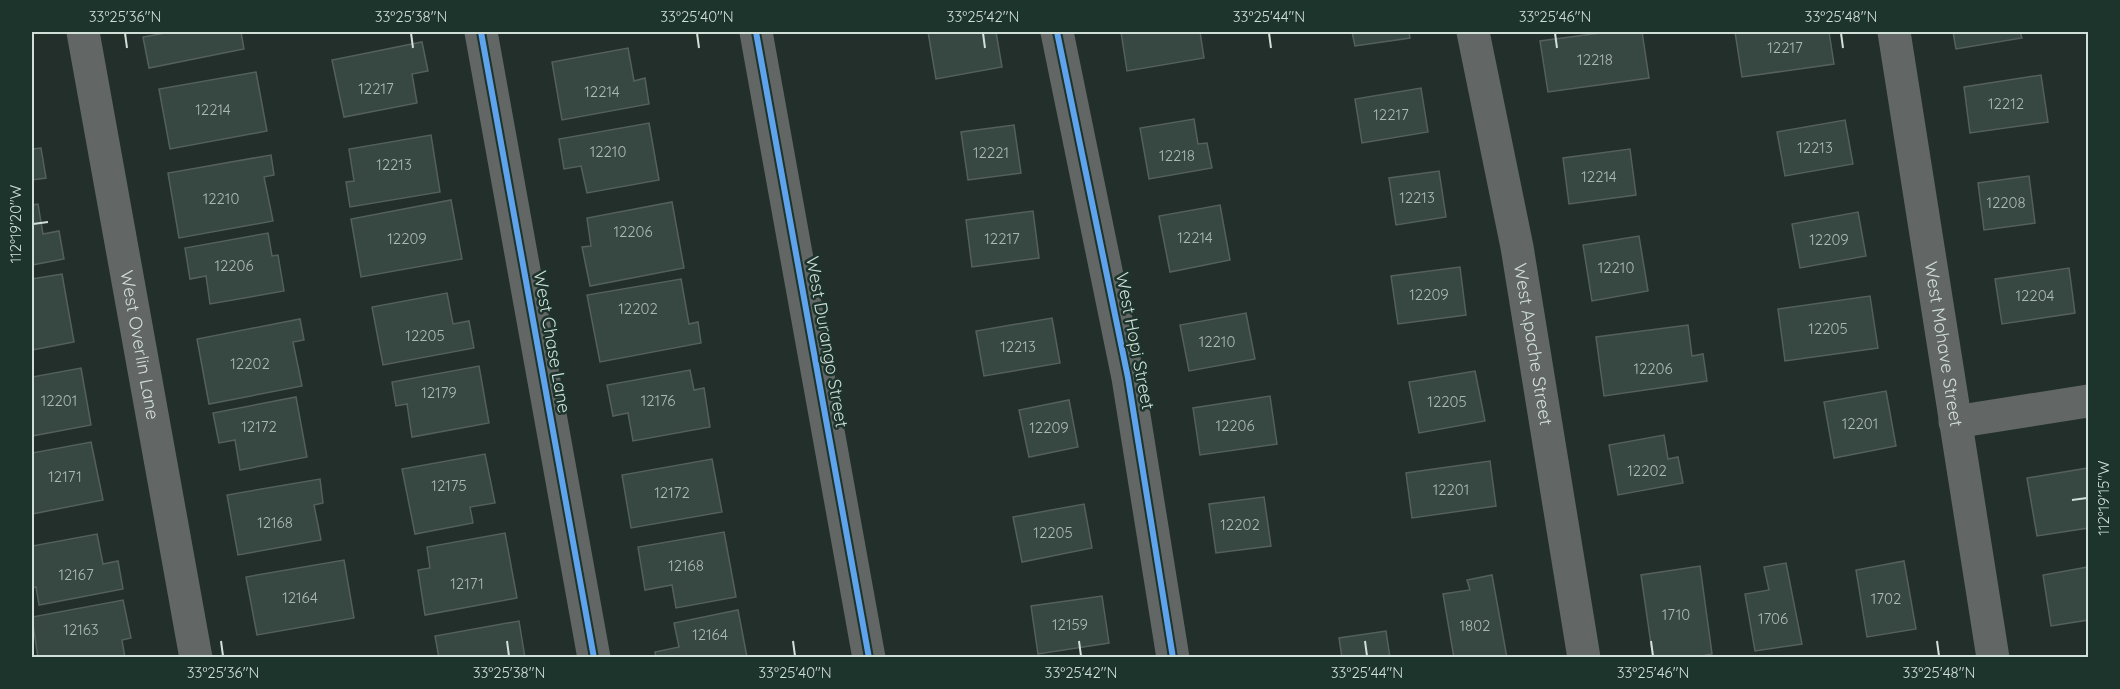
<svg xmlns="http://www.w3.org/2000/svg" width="2120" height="689" font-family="Quicksand,sans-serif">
<rect width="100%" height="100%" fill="#222f2b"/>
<g fill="#374742" stroke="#55605c" stroke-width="1.5">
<path d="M165,32H241L244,49L149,68L143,37L165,33Z"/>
<path d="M928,32H996L1002,67L936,79Z"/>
<path d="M1121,32H1200L1204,58L1127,71Z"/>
<path d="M1352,32H1409L1410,38L1355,46Z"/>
<path d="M1608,32H1642L1649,78L1548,92L1540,41Z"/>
<path d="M1735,32H1829L1834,64L1742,77Z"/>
<path d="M1953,32H2020L2022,38L1956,49Z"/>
<path d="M422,42L428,71L412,74L417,103L344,117L332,60Z"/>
<path d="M628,48L634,81L645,78L649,104L562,120L552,62Z"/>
<path d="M256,72L267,131L170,149L159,89Z"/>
<path d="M2041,75L2048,122L1970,133L1964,87Z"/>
<path d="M1421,88L1428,132L1362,143L1355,99Z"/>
<path d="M1194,119L1198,144L1207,143L1212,168L1149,179L1140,128Z"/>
<path d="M1845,120L1853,164L1785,176L1777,132Z"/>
<path d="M649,123L659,180L587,193L581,166L564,169L559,139Z"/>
<path d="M1014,125L1021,173L968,180L961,132Z"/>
<path d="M431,135L440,192L350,207L346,182L354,181L349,149Z"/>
<path d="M41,148L46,178L32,180V149Z"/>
<path d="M1630,149L1636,195L1569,204L1563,158Z"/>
<path d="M271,155L274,175L264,177L273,221L179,238L168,173Z"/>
<path d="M1439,171L1446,217L1396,225L1389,178Z"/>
<path d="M2029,176L2035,223L1984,230L1978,183Z"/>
<path d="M451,200L462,259L361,277L351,219Z"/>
<path d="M672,202L684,268L590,286L582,247L591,246L587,218Z"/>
<path d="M38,204L43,234L59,231L64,259L32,265V205Z"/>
<path d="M1220,205L1230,260L1170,272L1159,216Z"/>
<path d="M1033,211L1039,258L972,267L966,220Z"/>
<path d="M1858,212L1866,256L1800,268L1792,224Z"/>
<path d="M268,233L272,256L278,255L284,291L210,304L206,276L190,279L185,248Z"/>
<path d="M1639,236L1648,291L1592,301L1583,245Z"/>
<path d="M1460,267L1466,315L1398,324L1391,276Z"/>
<path d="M2069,268L2075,313L2002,324L1995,279Z"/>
<path d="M62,274L74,342L32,350V279Z"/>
<path d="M681,279L689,324L698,322L701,343L600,362L587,295Z"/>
<path d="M447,293L453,324L469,321L474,348L383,365L372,307Z"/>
<path d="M1870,296L1878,348L1785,361L1778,309Z"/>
<path d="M1246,313L1255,359L1189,371L1180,325Z"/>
<path d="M1052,318L1060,363L984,376L976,331Z"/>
<path d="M300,319L304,340L293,342L302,386L209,404L197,339Z"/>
<path d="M1688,325L1692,356L1703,354L1707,381L1604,396L1596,337Z"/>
<path d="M479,366L489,423L412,437L407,404L396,406L392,382Z"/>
<path d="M81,368L91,425L32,436V377Z"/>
<path d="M690,370L694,390L704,388L710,427L633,441L628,413L613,416L607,385Z"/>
<path d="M1475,371L1485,421L1419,433L1409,382Z"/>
<path d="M1886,391L1896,446L1834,458L1824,402Z"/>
<path d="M1270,396L1277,444L1200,455L1193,408Z"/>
<path d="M296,397L307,457L240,470L235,440L219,443L213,413Z"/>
<path d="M1069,400L1078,447L1029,457L1019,410Z"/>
<path d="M1664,435L1668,459L1678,457L1683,483L1618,495L1609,445Z"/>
<path d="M91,442L103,500L32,514V453Z"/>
<path d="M485,454L495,503L470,507L473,523L415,534L402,469Z"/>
<path d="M712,459L722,512L631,528L622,475Z"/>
<path d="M1490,461L1496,506L1412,518L1406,473Z"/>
<path d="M2088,468V528L2037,536L2027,478Z"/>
<path d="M320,479L323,503L314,505L321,540L238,555L227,495Z"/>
<path d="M1264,497L1271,546L1216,553L1209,504Z"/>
<path d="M1084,504L1092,548L1022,562L1013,517Z"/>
<path d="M724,532L736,597L676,608L672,585L645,590L638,547Z"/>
<path d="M505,533L517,598L425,615L418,570L430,568L427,547Z"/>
<path d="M97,534L103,564L118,561L123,589L39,605L36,587L32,588V546Z"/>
<path d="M344,560L354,618L257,635L246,577Z"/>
<path d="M1904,561L1916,629L1867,637L1856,570Z"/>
<path d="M1786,563L1802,644L1755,651L1745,594L1769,590L1764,567Z"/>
<path d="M1700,566L1712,654L1690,658H1653L1641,575Z"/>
<path d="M2088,567V620L2051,626L2043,575Z"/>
<path d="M1492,575L1507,658H1454L1443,594L1470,590L1467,580Z"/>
<path d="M1102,596L1109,643L1038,654L1031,606Z"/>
<path d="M123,600L131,638L122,640L125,658H38L32,617Z"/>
<path d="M738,610L747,657L656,658L655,652L679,647L674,623Z"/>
<path d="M519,621L525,658H439L435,636Z"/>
<path d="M1386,631L1390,658H1342L1339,638Z"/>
</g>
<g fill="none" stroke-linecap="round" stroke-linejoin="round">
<g stroke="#626665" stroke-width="33">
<path id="s1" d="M83,32L196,658"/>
<path d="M481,32L594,658"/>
<path d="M756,32L869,658"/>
<path d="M1057,32L1128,378L1173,658"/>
<path id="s2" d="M1473,32L1517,247L1584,658"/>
<path id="s3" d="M1894,32L1993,658"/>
<path d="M1955,422L2088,401"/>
</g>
<g stroke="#1d342c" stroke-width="10">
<g id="cycleway">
<path d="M481,32L594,658"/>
<path d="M756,32L869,658"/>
<path d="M1057,32L1128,378L1173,658"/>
</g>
</g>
<use href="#cycleway" stroke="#60a3ed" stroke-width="6"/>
</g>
<path fill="none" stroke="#d1dfd9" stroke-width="2" d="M125,33L127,48M411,33L413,48M697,33L699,48M983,33L985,48M1269,33L1271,48M1555,33L1557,48M1841,33L1843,48M33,224L48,222M2072,500L2087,498M221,641L223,656M507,641L509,656M793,641L795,656M1079,641L1081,656M1365,641L1367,656M1651,641L1653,656M1937,641L1939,656"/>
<g text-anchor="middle" stroke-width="5" stroke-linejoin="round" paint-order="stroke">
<g font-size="15" fill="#aab9b3">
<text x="1785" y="53">12217</text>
<text x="1595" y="65">12218</text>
<text x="376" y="94">12217</text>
<text x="602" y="97">12214</text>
<text x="2006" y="109">12212</text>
<text x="213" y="115">12214</text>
<text x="1391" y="120">12217</text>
<text x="1815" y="153">12213</text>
<text x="608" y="157">12210</text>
<text x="991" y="158">12221</text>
<text x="1177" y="161">12218</text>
<text x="394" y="170">12213</text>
<text x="1599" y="182">12214</text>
<text x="1417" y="203">12213</text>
<text x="221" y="204">12210</text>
<text x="2006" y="208">12208</text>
<text x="633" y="237">12206</text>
<text x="1195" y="243">12214</text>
<text x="407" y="244">12209</text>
<text x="1002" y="244">12217</text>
<text x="1829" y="245">12209</text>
<text x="234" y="271">12206</text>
<text x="1616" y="273">12210</text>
<text x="1429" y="300">12209</text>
<text x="2035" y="301">12204</text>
<text x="638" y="314">12202</text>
<text x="1828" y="334">12205</text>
<text x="425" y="341">12205</text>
<text x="1217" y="347">12210</text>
<text x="1018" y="352">12213</text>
<text x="250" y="369">12202</text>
<text x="1653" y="374">12206</text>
<text x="439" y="398">12179</text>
<text x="59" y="406">12201</text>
<text x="658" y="406">12176</text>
<text x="1447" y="407">12205</text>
<text x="1860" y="429">12201</text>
<text x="1235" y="431">12206</text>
<text x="259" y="432">12172</text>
<text x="1049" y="433">12209</text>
<text x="1647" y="476">12202</text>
<text x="65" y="482">12171</text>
<text x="449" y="491">12175</text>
<text x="1451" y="495">12201</text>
<text x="672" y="498">12172</text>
<text x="275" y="528">12168</text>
<text x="1240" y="530">12202</text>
<text x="1053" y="538">12205</text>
<text x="686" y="571">12168</text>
<text x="76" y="580">12167</text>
<text x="467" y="589">12171</text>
<text x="300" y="603">12164</text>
<text x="1886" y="604">1702</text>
<text x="1676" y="620">1710</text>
<text x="1773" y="624">1706</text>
<text x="1070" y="630">12159</text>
<text x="1475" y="631">1802</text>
<text x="81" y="635">12163</text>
<text x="710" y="640">12164</text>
</g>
<g font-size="18" fill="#d1dfd9" stroke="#1d342c">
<text transform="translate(1135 341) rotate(79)" y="6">West Hopi Street</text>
<text transform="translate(552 342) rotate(80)" y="6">West Chase Lane</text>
<text transform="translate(827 342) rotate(80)" y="6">West Durango Street</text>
<text dy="6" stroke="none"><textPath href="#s1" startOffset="318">West Overlin Lane</textPath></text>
<text dy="6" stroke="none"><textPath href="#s2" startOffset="318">West Apache Street</textPath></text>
<text dy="6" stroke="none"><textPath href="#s3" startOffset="316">West Mohave Street</textPath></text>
</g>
</g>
<rect width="2120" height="689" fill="none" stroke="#1d342c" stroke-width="66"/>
<rect x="33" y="33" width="2054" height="623" fill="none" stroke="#d1dfd9" stroke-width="2"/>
<g font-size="15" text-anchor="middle" fill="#d1dfd9">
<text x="125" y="22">33°25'36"N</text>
<text x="411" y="22">33°25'38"N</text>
<text x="697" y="22">33°25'40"N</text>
<text x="983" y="22">33°25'42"N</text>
<text x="1269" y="22">33°25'44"N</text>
<text x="1555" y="22">33°25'46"N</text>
<text x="1841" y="22">33°25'48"N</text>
<text transform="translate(16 224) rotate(-90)" y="5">112°19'20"W</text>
<text transform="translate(2104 498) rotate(-90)" y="5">112°19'15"W</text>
<text x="223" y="678">33°25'36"N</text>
<text x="509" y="678">33°25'38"N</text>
<text x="795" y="678">33°25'40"N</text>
<text x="1081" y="678">33°25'42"N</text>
<text x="1367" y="678">33°25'44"N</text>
<text x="1653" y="678">33°25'46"N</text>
<text x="1939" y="678">33°25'48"N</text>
</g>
</svg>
